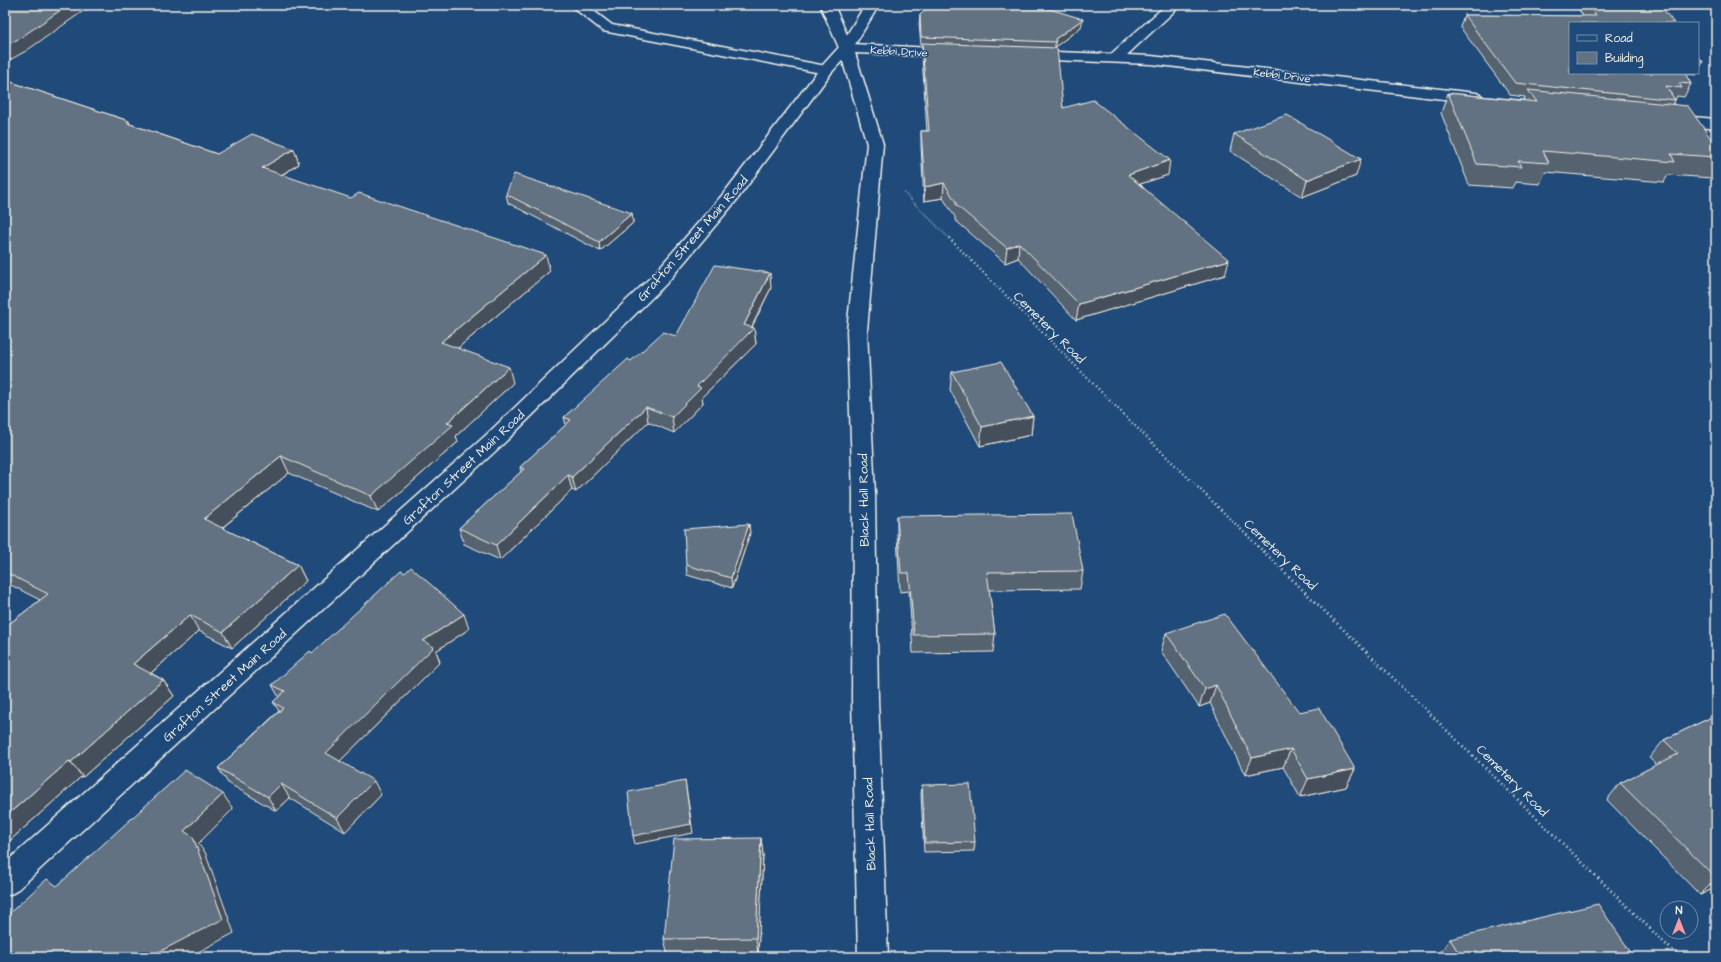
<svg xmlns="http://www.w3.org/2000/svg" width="1721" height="962" font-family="'Architects Daughter',sans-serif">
<rect width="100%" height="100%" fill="#1f4a7a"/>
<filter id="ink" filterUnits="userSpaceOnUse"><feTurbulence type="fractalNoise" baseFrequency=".025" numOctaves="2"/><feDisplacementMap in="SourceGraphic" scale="8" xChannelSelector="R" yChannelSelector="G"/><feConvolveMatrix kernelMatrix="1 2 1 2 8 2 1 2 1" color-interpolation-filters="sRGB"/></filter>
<g filter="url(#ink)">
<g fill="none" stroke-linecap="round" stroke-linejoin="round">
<g stroke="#f4f1e8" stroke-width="3">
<g id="minor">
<path d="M570,5H586L612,25L826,66L831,67L833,70L831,73L826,74L608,32L603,31Z"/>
<path d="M820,5H834L851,44L953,49L958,50L960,53L958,56L953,57L855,53L883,144L867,331L875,494L878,699L888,957H858L852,699L853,494L847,331L867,144L839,48Z"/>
<path d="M1166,5H1181L1127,55L1151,56L1476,93L1481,95L1484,98L1481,101L1476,103L1151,64L1027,59L1022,58L1020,55L1022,52L1027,51L1111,54Z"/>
<path d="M1670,115L1716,119V129L1664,123L1662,120L1664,117Z"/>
</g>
</g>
<g stroke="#f4f1e8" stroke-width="3">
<path id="tertiary" d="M865,5H879L851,51L831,73L736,201L666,284L501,446L15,892L5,896V863L485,436L652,276L724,193L821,67L840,46Z"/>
</g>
<path stroke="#f4f1e8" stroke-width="2" stroke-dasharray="0.5 2" stroke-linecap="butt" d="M904,193L950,239"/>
<path stroke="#f4f1e8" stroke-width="2.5" stroke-dasharray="1 3" stroke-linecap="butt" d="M949,238L1127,418L1264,552"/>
<path stroke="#f4f1e8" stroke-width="3" stroke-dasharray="1 3.5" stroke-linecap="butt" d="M1263,551L1679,957"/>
<use href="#minor" fill="#1f4a7a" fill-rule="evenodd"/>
<use href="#tertiary" fill="#1f4a7a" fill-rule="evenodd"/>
</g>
<g fill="#546270" stroke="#f4f1e8">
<path d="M1576,5H1660L1570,73H1697L1696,75L1685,74L1691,84L1684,97L1677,96L1673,105L1716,146V171L1712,178L1668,175L1664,182L1545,172L1540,184L1515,182L1512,188L1469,185L1441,113L1448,93L1524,100L1525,97L1510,95L1460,27L1464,15L1583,16Z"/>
<path d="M920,15L1081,27L1055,47L1063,108L1168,175L1140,184L1225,275L1076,320L1018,258L1005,263L955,220V217L943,198L924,201L921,146V131H927L922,57V45H921L919,24Z"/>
<path d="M1698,56L1703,62L1698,71Z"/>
<path d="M5,80L129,121L130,124L217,154L294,149L299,164L282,175L550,271L458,348L513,383L456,436L458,442L378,512L289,473L222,528L298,565L306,581L232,648L199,631L151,673L163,680L174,696L83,777L82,776L5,845V627L40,600L5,582Z"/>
<path d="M1234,134L1356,176L1302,197L1230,151Z"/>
<path d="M506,194L632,213L633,223L600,251L508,203Z"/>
<path d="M771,288L752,327L754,328L756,344L702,397L703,403L674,433L648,422L576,492L572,490L500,560L464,544L459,528L521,472L520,467L566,425L564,417L631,361L676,336Z"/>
<path d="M952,372L1033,416L1031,435L980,446L950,390Z"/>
<path d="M897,516L1083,571L1080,589L989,590L995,634L993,652L913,653L909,591L900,592L897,535Z"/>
<path d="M750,533L732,588L687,575L686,565Z"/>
<path d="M469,629L436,651L440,662L340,761L381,795L345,832L290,798L276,811L228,783L218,768L279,711L273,702L279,697L272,685L312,653Z"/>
<path d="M1166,633L1299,712L1355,769L1346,787L1300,797L1283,767L1245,775L1210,703L1199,707L1161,651Z"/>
<path d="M1716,715V887L1700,895L1607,800L1620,783L1657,765L1649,758L1664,740Z"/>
<path d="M922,785L975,842L974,851L924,852L921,794Z"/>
<path d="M761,838L763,855L758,954L668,955L664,939Z"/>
<path d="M1450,939L1634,957H1440L1438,955Z"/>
</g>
<g fill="#45505b" stroke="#f4f1e8">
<path d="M68,5H92L26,51L6,62L5,59V46Z"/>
<path d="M1083,19L1081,27L1055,47V39Z"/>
<path d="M294,149L299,164L268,183L262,168Z"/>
<path d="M1361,159L1356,176L1302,197L1307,180Z"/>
<path d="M1170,160L1168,175L1125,189L1128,175Z"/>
<path d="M944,183L943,198L924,201L925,187Z"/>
<path d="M632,213L633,223L600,251L599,242Z"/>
<path d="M1019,243L1018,258L1005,263L1007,248Z"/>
<path d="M546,255L550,271L446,358L441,342Z"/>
<path d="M1229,260L1225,275L1076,320L1079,304Z"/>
<path d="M770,273L771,288L748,334L754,328L756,344L702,397L703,403L674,433L672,417L744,325Z"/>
<path d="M509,367L513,383L456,436L458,442L378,512L371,496L447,423Z"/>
<path d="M646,407L648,422L576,492L572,477Z"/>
<path d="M1033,416L1031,435L980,446L982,427Z"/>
<path d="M281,456L289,473L213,535L204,519Z"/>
<path d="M568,475L572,490L500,560L496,545Z"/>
<path d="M749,524L750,533L732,588L731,578Z"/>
<path d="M298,565L306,581L232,648L223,632Z"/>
<path d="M464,614L469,629L436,651L440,662L334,767L326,753L423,641Z"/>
<path d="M190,615L199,631L144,679L133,664Z"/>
<path d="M163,680L174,696L83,777L71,762Z"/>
<path d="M1216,685L1210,703L1199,707L1205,689Z"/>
<path d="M1291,749L1283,767L1245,775L1252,758Z"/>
<path d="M69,761L82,776L5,845V817Z"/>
<path d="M1355,769L1346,787L1300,797L1308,779Z"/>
<path d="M374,781L381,795L345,832L337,818Z"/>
<path d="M685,781L693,833L635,844L633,836Z"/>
<path d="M281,784L290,798L276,811L268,797Z"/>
<path d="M223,794L233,809L198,844L205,852L234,933L189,957H149L184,831Z"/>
<path d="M761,838L763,855L758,954L756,938Z"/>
<path d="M1716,879V887L1700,895Z"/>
</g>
<g fill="#627282" stroke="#f4f1e8">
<path d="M5,5H68L20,38L5,46Z"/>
<path d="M930,5H1036L1083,19L1055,39L1056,42L921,37L920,15Z"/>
<path d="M1589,5H1660L1674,23H1570V73H1685L1691,84L1679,83L1682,88L1666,86L1675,100L1515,83L1464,15L1596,16Z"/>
<path d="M922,43L1057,48L1063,108L1093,100L1170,160L1128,175L1229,260L1079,304L1019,243L1007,248L956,205V202L944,183L925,187L921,131H929Z"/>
<path d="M1698,56L1703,62H1698Z"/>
<path d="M5,80L129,121L127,123L217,154L252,134L294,149L262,168L351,198L359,193L546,255L441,342L509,367L447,423L453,425L371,496L281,456L204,519L298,565L223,632L190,615L133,664L163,680L71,762L69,761L5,817V627L48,594L5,572Z"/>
<path d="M1528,90L1688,106L1716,146V157L1671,154L1675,162L1543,151L1549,163L1518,161L1521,167L1477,164L1448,93L1537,102Z"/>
<path d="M1287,115L1361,159L1307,180L1234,134Z"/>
<path d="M514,174L632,213L599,242L506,194Z"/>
<path d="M715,265L770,273L744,325L754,328L697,386L701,388L672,417L646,407L572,477L568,475L496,545L459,528L524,469L520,467L571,420L564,417L628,359L631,361L663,332L676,336Z"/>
<path d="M1001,362L1033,416L982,427L952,372Z"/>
<path d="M1072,514L1083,571L987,572L995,634L914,635L909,573H901L897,516Z"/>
<path d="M749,524L731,578L686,565L684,529Z"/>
<path d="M411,567L464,614L423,641L434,647L326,753L374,781L337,818L281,784L268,797L218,768L283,708L273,702L285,691L272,685L310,651L312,653L401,571L405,573Z"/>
<path d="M1225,614L1299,712L1319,708L1355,769L1308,779L1291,749L1252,758L1216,685L1205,689L1166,633Z"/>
<path d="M1716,715V878L1620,783L1678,754L1664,740Z"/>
<path d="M185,770L223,794L184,831L193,837L223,919L149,957H5V917L47,879L57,886Z"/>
<path d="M685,781L691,824L633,836L628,792Z"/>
<path d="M970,784L975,842L925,843L922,785Z"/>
<path d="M761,838L756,938L664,939L674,839Z"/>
<path d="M1598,904L1634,957H1461L1450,939Z"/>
</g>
</g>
<g text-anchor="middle" stroke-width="3" stroke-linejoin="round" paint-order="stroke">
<g font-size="11" fill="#f4f1e8" stroke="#1f4a7a">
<text transform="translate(899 51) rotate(3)" y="4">Kebbi Drive</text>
<text transform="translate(1282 75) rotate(7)" y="4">Kebbi Drive</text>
</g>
<g font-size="13" fill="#f4f1e8" stroke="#1f4a7a">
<text transform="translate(692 238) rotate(-49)" y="5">Grafton Street Main Road</text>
<text transform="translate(1050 327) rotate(45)" y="5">Cemetery Road</text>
<text transform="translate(463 467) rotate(-43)" y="5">Grafton Street Main Road</text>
<text transform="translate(863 500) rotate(-91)" y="5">Black Hall Road</text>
<text transform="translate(1281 554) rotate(44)" y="5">Cemetery Road</text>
<text transform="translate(224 685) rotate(-42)" y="5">Grafton Street Main Road</text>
<text transform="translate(1513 780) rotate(45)" y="5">Cemetery Road</text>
<text transform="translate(869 824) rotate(-92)" y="5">Black Hall Road</text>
</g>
</g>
<rect width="1721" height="962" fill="none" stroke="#1f4a7a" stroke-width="20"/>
<rect x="10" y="10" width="1701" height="942" fill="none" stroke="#f4f1e8" stroke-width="1.5" filter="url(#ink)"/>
<rect x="1569" y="22" width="130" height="52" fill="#1f4a7a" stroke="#748da6"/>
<rect x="1577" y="35" width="20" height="6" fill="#1f4a7a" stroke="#748da6"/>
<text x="1605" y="42" font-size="12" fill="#f4f1e8">Road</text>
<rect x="1577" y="52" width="20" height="12" fill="#627282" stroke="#748da6"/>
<text x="1605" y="62" font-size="12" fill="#f4f1e8">Building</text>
<g transform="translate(1679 920)"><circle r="19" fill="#1f4a7a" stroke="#748da6"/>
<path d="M0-3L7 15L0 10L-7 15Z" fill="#ff9aa2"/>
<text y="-6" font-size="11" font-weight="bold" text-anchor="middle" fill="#f4f1e8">N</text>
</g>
</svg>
